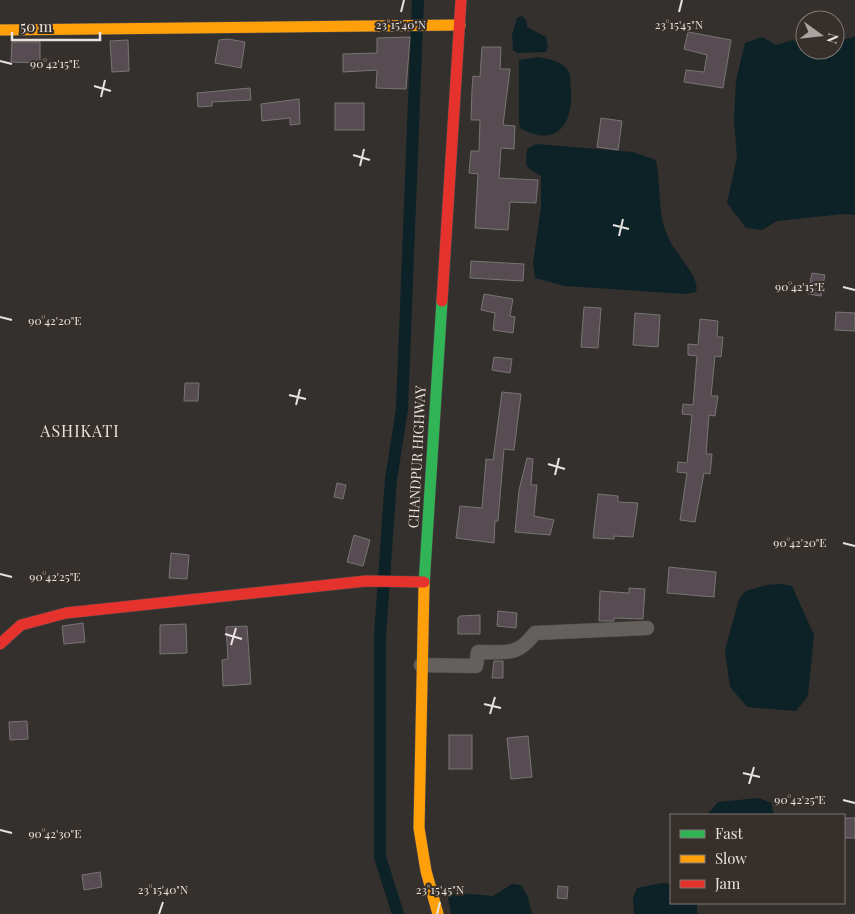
<svg xmlns="http://www.w3.org/2000/svg" width="855" height="914" font-family="'Playfair Display',serif">
<rect width="100%" height="100%" fill="#34302d"/>
<g fill="#0c2226">
<path d="M522,16L526,20L527,27L546,37L548,47L546,52L517,53L513,50L512,35L517,18Z"/>
<path d="M855,36V215L843,214L777,221L762,230L746,228L727,203L737,157L734,120L736,81L745,43L762,37L776,45L793,40L805,46V50H835V43Z"/>
<path d="M538,57C549,59 563,61 569,72C571,76 570,85 571,91C573,126 555,148 520,128L519,123V60Z"/>
<path d="M536,144L633,152L656,160C661,186 657,215 669,239C675,253 701,278 696,292L685,294L565,286L535,278L533,263L541,207V176L528,168L526,163L527,149Z"/>
<path d="M781,584L792,586L814,635L808,696L796,711L747,707L730,687L725,650L739,599L746,591L766,585Z"/>
<path d="M759,798L771,803L774,815H707L718,802Z"/>
<path d="M662,883L671,884V903H697V914H634L633,898L637,888Z"/>
<path d="M512,884L521,885L528,897L532,914H451L447,892L493,896Z"/>
</g>
<g fill="none" stroke-linecap="round" stroke-linejoin="round">
<path stroke="#0c2226" stroke-width="12" d="M398,914L380,857V636L391,479L402,409L418,0"/>
</g>
<g fill="#574c52" stroke="#787574">
<path d="M688,32L731,40L723,88L684,82L686,70L704,72L707,55L684,49Z"/>
<path d="M410,37L406,89L376,88L377,70L343,72V54L377,53V38Z"/>
<path d="M228,39L245,42L241,68L215,63L219,40Z"/>
<path d="M128,40L129,71L112,72L110,41Z"/>
<path d="M12,42H40V63L11,62Z"/>
<path d="M482,47H501L500,69H510L503,125L515,126L514,149L501,148L499,178L538,180L536,203L510,202L508,230L475,228L478,174L469,173L471,151H479L480,120H471L472,90L473,76L480,77Z"/>
<path d="M250,88L251,100L212,102V106L198,107L197,93Z"/>
<path d="M299,99L300,124L290,125V118L262,121L261,104Z"/>
<rect x="335" y="103" width="29" height="27"/>
<path d="M601,118L622,121L618,150L597,147Z"/>
<path d="M471,261L524,264L523,281L470,278Z"/>
<path d="M812,273L825,275L821,296L808,294Z"/>
<path d="M484,294L513,299L510,316L515,317L513,333L493,330L495,313L481,310Z"/>
<path d="M584,307L601,308L598,348L581,347Z"/>
<path d="M836,312L855,313V331L835,330Z"/>
<path d="M635,313L660,315L658,347L633,345Z"/>
<path d="M700,319L718,321L717,337H723L721,357L715,356L711,396H718L715,416L709,415L706,454H712L710,474L704,473L695,522L680,520L687,473L677,472L678,462L687,463L692,415L682,414L683,404L693,405L697,356L688,355V344L698,345Z"/>
<path d="M494,357L512,359L510,373L492,370Z"/>
<path d="M185,383H199L198,401H184Z"/>
<path d="M502,392L521,394L514,450L504,449L498,521H495L494,543L456,538L460,506L482,508L486,459L493,460Z"/>
<path d="M527,458L533,459L531,485H537L534,516L554,520L550,535L515,532L519,490Z"/>
<path d="M337,483L346,485L343,499L334,497Z"/>
<path d="M598,494L618,496V502L638,503L633,537L614,536V539L593,538Z"/>
<path d="M354,535L370,540L363,566L347,562Z"/>
<path d="M171,553L189,555L187,579L169,578Z"/>
<path d="M669,567L716,572L714,597L667,593Z"/>
<path d="M629,588L645,589L643,619L614,618V621H599L600,591L629,593Z"/>
<path d="M498,611L517,613L516,628L497,626Z"/>
<path d="M480,615V634H458V618L460,616Z"/>
<path d="M83,623L85,642L64,644L62,626Z"/>
<path d="M186,624L187,653L160,654V625Z"/>
<path d="M247,626L251,684L223,686L222,660L228,659L226,627Z"/>
<path d="M494,661H503V678H492Z"/>
<path d="M27,721L28,739L10,740L9,722Z"/>
<rect x="449" y="735" width="23" height="34"/>
<path d="M528,736L532,777L511,779L507,738Z"/>
<rect x="844" y="818" width="11" height="20"/>
<path d="M100,872L102,887L84,890L82,875Z"/>
<path d="M558,886L568,887L567,899L557,898Z"/>
</g>
<g fill="none" stroke-linecap="round" stroke-linejoin="round">
<g stroke="#514d4b" stroke-width="15">
<path id="street" d="M421,665L476,666L478,652C506,652 517,657 535,633L647,628"/>
</g>
<g stroke="#514d4b" stroke-width="12">
<path id="fast" d="M424,585L442,301"/>
</g>
<g stroke="#514d4b" stroke-width="12">
<g id="slow">
<path d="M0,30L460,25"/>
<path d="M424,585L419,828L426,871L438,914"/>
</g>
</g>
<g stroke="#514d4b" stroke-width="12">
<g id="jam">
<path d="M442,301L461,0"/>
<path d="M0,644L21,625L66,613L366,581L424,582"/>
</g>
</g>
<use href="#street" stroke="#64605e" stroke-width="14"/>
<use href="#fast" stroke="#30b455" stroke-width="11"/>
<use href="#slow" stroke="#ff9f0a" stroke-width="11"/>
<use href="#jam" stroke="#e5322d" stroke-width="11"/>
</g>
<path fill="none" stroke="#e8e3e0" stroke-width="2" d="M401,12L404,0M679,12L682,0M0,61L12,64M94,86L111,91M101,97L105,80M353,155L370,160M360,166L364,149M613,225L629,229M619,236L623,219M843,287L855,290M0,317L12,320M289,395L306,399M296,405L300,389M548,464L565,469M555,475L559,458M843,543L855,546M0,574L12,577M225,634L242,639M231,645L236,628M484,704L501,708M490,714L495,697M743,773L760,777M749,784L754,767M843,800L855,803M0,830L12,833M159,914L163,902M437,914L440,902"/>
<g text-anchor="middle" stroke-width="4" stroke-linejoin="round" paint-order="stroke">
<g font-size="14" fill="#e8e3e0" stroke="#372f2a">
<text transform="translate(417 457) rotate(-87)" y="5">CHANDPUR HIGHWAY</text>
</g>
<g font-size="16" letter-spacing="1" fill="#e8e3e0" stroke="#372f2a">
<text x="80" y="437">ASHIKATI</text>
</g>
</g>
<g font-size="12" text-anchor="middle" fill="#e8e3e0" stroke="#372f2a" stroke-width="4" stroke-linejoin="round" paint-order="stroke">
<text x="401" y="29">23°15'40"N</text>
<text x="679" y="29">23°15'45"N</text>
<text x="55" y="68">90°42'15"E</text>
<text x="800" y="291">90°42'15"E</text>
<text x="55" y="325">90°42'20"E</text>
<text x="800" y="547">90°42'20"E</text>
<text x="55" y="581">90°42'25"E</text>
<text x="800" y="804">90°42'25"E</text>
<text x="55" y="838">90°42'30"E</text>
<text x="163" y="894">23°15'40"N</text>
<text x="440" y="894">23°15'45"N</text>
</g>
<rect x="670" y="814" width="175" height="90" fill="#372f2a" stroke="#7e7773"/>
<rect x="680" y="830" width="25" height="8" fill="#30b455" stroke="#7e7773"/>
<text x="715" y="839" font-size="15" fill="#e8e3e0">Fast</text>
<rect x="680" y="855" width="25" height="8" fill="#ff9f0a" stroke="#7e7773"/>
<text x="715" y="864" font-size="15" fill="#e8e3e0">Slow</text>
<rect x="680" y="880" width="25" height="8" fill="#e5322d" stroke="#7e7773"/>
<text x="715" y="889" font-size="15" fill="#e8e3e0">Jam</text>
<g transform="translate(820 35) rotate(105)"><circle r="24" fill="#372f2a" stroke="#7e7773"/>
<path d="M0-4L9 19L0 12L-9 19Z" fill="#a9a4a1"/>
<text y="-8" font-size="14" font-weight="bold" text-anchor="middle" fill="#e8e3e0">N</text>
</g>
<path d="M12 32v8h88v-8" fill="none" stroke="#e8e3e0" stroke-width="2.5"/>
<text x="20" y="32" font-size="15" fill="#e8e3e0" stroke="#372f2a" stroke-width="4" paint-order="stroke">50 m</text>
</svg>
